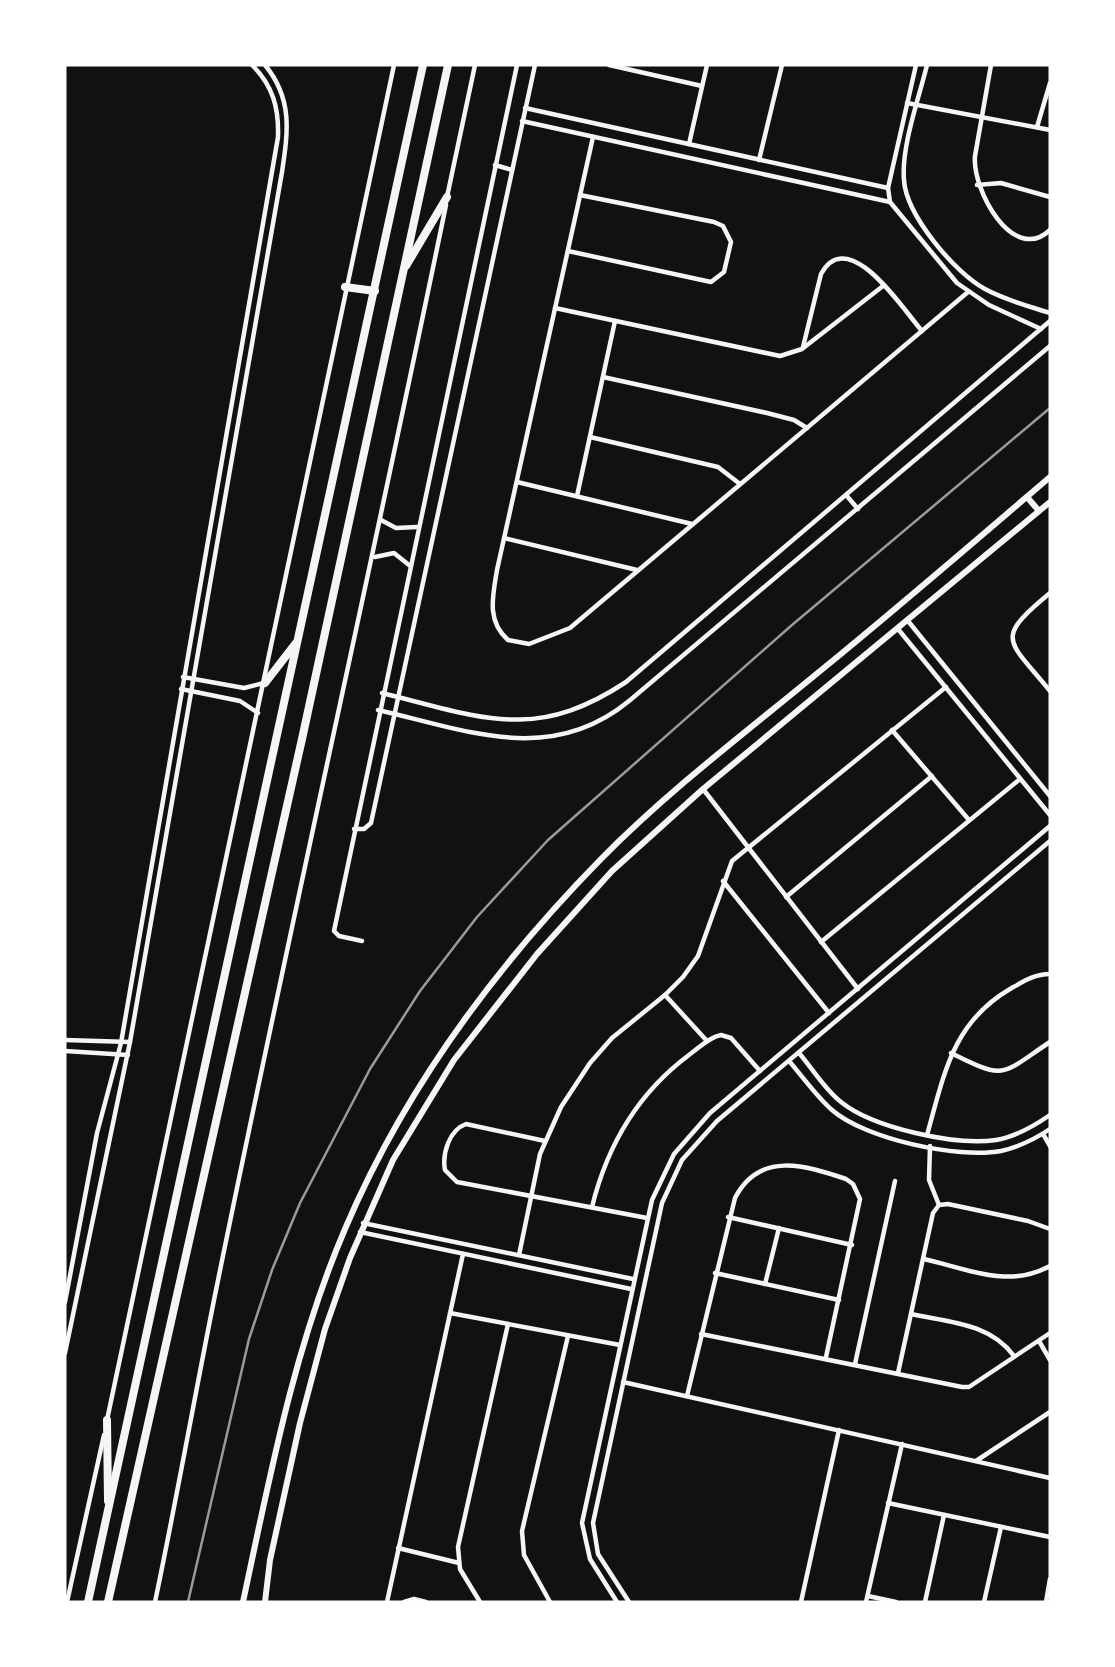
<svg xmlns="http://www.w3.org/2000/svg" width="1115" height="1667" font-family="'Sofia Sans Condensed',sans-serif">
<rect width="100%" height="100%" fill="#111"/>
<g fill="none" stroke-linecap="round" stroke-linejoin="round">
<g stroke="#f5f5f5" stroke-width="4.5">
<path d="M609,65L702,86"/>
<path d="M916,65L888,188L890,202L957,283L989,305L1041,329"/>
<path d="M927,65C919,98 901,147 904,180C906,215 955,273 985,289C1005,300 1028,306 1050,313"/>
<path d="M991,65L975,156C972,190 1013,265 1050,230"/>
<path d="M907,103L1050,130"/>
<path d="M525,108L888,188"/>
<path d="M522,121L890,202"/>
<path d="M1037,127L1050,83"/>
<path d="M593,137L497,570C493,595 486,621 508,640L529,644L570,628L968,292"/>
<path d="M689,144L707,65"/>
<path d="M759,160L782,65"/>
<path d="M495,165L512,170"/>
<path d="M977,185L1001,183L1050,197"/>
<path d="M447,197L475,65"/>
<path d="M568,251L711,282L724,272L731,242L723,226L714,222L580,195"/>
<path d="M555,308L780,356L802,349L883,286"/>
<path d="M803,347L821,274C848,224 902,308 922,331"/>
<path d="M603,377L767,413L794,420L807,428"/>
<path d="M590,437L718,467L740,484"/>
<path d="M517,482L692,524"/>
<path d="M846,495L858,509"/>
<path d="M577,496L615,321"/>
<path d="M381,520L396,528L417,527"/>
<path d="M504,538L637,570"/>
<path d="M375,557L394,553L409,565"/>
<path d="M1050,593C993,640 1008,639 1050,691"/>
<path d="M908,621L1050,796"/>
<path d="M898,629L1050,815"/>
<path d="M183,677L244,688L264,683"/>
<path d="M181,689L240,701L258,713"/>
<path d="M382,693C480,717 534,743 626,682L1050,321"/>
<path d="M378,710C466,730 550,766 629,701L1050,346"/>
<path d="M892,730L969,820"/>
<path d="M703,789L858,989"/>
<path d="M354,829H364L371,823L535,65"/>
<path d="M723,881L829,1013"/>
<path d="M786,897L932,776"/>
<path d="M362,941L339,936L334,931L517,65"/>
<path d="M821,942L1020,779"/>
<path d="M665,995L707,1041"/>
<path d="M65,1040L130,1042"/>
<path d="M65,1051L128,1055"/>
<path d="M799,1053C812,1068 825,1090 841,1102C873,1128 956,1146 996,1140C1016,1137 1034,1126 1050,1115"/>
<path d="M951,1053C1007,1081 1000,1075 1050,1042"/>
<path d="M789,1061C803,1077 816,1096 832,1110C865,1139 958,1159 1001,1151C1019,1147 1035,1139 1050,1129"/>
<path d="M1043,1134L1050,1146"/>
<path d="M927,1135C944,1075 952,1023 1010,989C1024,981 1035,974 1050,974"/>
<path d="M545,1141L466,1124C449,1130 442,1154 445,1170L457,1182L647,1218"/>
<path d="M930,1146L929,1180L939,1205"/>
<path d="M592,1207C607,1146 638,1093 689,1055C699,1048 709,1037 721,1035L731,1038L760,1071"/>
<path d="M728,1217L852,1245"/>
<path d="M363,1223L633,1279"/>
<path d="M360,1232L631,1289"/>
<path d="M519,1255L540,1154L561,1107L590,1063L612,1038L665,995L683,977L698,956L732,861L946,687"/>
<path d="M924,1259C968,1269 1008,1289 1050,1266"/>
<path d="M715,1273L839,1300"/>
<path d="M765,1284L779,1228"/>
<path d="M65,1302L97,1133L121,1043L278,137C279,108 273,86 252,65"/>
<path d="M450,1313L620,1345"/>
<path d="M911,1314C948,1322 990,1323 1014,1356"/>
<path d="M701,1334L962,1387H969L1050,1333"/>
<path d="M1039,1341L1050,1360"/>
<path d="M65,1353L130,1042L282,172C288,132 293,99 265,65"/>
<path d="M855,1364L895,1181"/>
<path d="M898,1373L933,1213L939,1205L948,1204L1028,1221L1050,1229"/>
<path d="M623,1382L1050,1478"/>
<path d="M687,1396L735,1198C759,1151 805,1165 846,1179L853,1184L860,1199L826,1357"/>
<path d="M107,1420L394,65"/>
<path d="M976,1461L1050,1412"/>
<path d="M888,1503L1050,1537"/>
<path d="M398,1548L459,1563"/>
<path d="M868,1596L896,1602"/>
<path d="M67,1602L104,1435"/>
<path d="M155,1602C176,1502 194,1400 214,1300C288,934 371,570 446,205"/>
<path d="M387,1602L463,1254"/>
<path d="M404,1602L414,1599L426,1602"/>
<path d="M480,1602L460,1569L458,1547L508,1324"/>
<path d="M550,1602L524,1555L522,1531L568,1336"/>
<path d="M617,1602L590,1559L582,1523L652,1200L674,1154L710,1113L1050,826"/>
<path d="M629,1602L598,1554L593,1523L662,1203L682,1160L717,1121L1050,841"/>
<path d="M801,1602L839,1430"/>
<path d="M866,1602L902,1444"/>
<path d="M925,1602L944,1515"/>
<path d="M984,1602L1001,1527"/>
<path d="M1046,1602L1050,1579"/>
</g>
<g stroke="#f5f5f5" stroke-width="6">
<path d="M1027,497L1039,511"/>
<path d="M243,1602C270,1476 294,1348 345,1229C404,1090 496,966 601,859C670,789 750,729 825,667C901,605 975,541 1050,477"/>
<path d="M265,1602L270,1560L300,1423L325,1329L350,1258L393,1160L454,1060L537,954L612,871L703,789L1050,502"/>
</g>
<g stroke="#f5f5f5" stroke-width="8">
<path d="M406,266L447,197"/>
<path d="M345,287L375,291"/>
<path d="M265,683L296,643"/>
<path d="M107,1420L108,1501"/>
<path d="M88,1602L423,65"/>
<path d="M108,1602L302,739L448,65"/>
</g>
<path stroke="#9a9a9a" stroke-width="2.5" d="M188,1602L249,1339L272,1270L300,1203L370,1069L420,991L477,917L548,840L792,625L1050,408"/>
</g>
<rect width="1115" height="1667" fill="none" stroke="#ffffff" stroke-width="133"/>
</svg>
